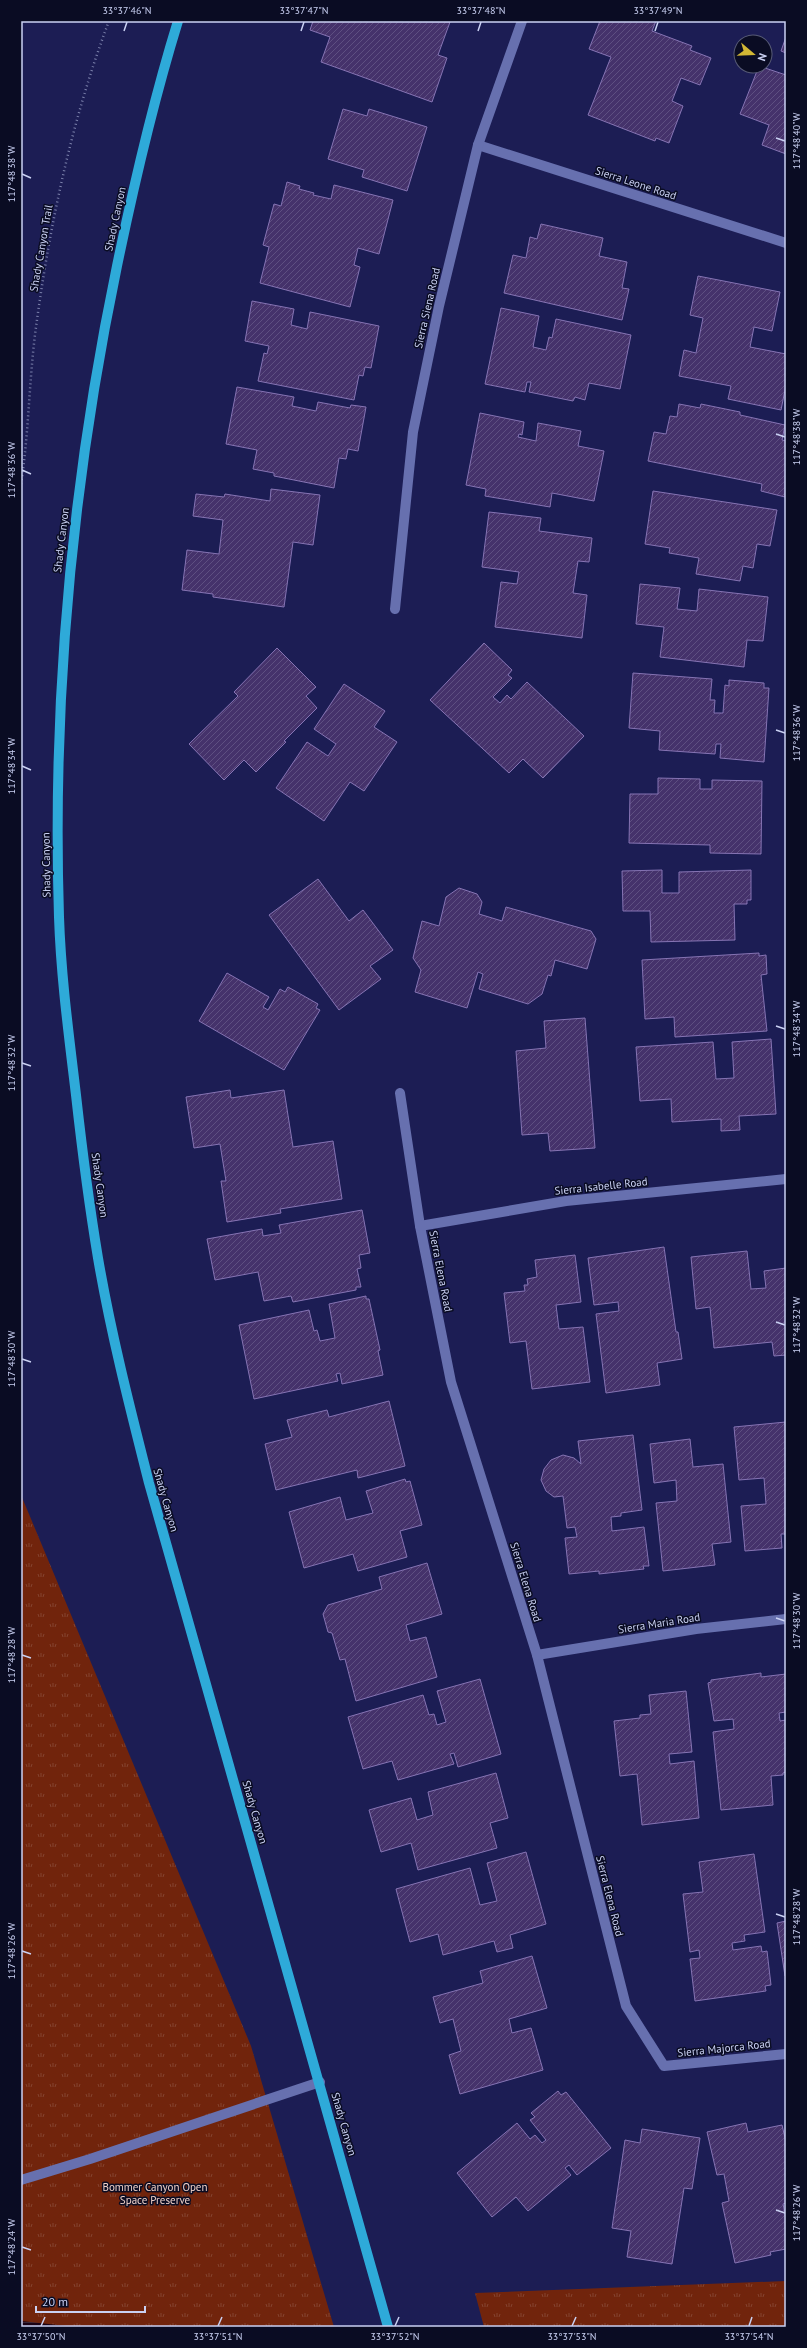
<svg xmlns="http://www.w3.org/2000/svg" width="807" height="2348" font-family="'PT Sans',sans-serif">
<defs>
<pattern id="park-tufts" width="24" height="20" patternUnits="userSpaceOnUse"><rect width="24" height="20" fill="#71240c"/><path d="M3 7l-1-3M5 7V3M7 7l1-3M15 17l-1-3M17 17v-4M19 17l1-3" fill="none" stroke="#844330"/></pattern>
<pattern id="water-rules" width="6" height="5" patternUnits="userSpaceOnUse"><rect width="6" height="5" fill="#190114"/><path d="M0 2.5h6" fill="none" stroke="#392537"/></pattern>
<pattern id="building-hatch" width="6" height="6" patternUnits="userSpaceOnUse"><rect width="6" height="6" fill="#45326b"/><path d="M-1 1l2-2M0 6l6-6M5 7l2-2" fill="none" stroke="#5e4f81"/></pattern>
</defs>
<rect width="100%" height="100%" fill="#1c1d54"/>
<g fill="url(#park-tufts)">
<path d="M21,1495L251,2046L334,2327H21Z"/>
<path d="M786,2281V2327H484L475,2293Z"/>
</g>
<path fill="url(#water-rules)" d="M21,2321L76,2327H21Z"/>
<g fill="url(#building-hatch)" stroke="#8674b4">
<path d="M313,21L450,22L438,55L447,58L432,102L321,62L330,37L310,30Z"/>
<path d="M600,21H656L652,31L692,46L690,50L711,58L700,85L681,78L672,101L683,106L669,143L656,138L655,141L588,115L611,57L589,49Z"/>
<path d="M786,37V53L781,51Z"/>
<path d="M759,66L786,75V154L762,145L769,125L740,114Z"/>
<path d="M343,109L367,116L369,109L427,127L407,191L362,177L364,170L328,159Z"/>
<path d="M287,182L300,186L299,189L314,193L313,195L331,199L334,185L393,200L379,254L358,248L354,265L360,267L350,307L260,283L269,247L263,245L274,204L281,206Z"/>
<path d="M541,224L603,238L599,256L627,262L622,288L629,289L622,320L504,293L513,255L526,258L530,237L537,239Z"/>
<path d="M698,276L780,292L772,331L754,327L750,347L786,354V385L781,410L728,399L731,386L679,376L684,350L696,353L703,318L690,315Z"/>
<path d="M252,301L294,309L291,325L307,329L310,312L379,326L371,368L365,367L363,376L359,375L354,400L258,381L264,353L267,354L269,346L245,341Z"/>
<path d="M501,308L539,316L533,347L546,350L549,337L552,338L556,319L631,335L620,389L589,383L585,400L575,397L573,401L529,392L531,382H527L525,392L485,384Z"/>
<path d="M237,387L294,397L292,406L316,411L318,402L350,408L351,405L366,407L358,451L348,449L346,459L339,458L334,488L274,476V473L253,469L257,450L226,444Z"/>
<path d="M679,404L700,408L701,404L740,412V415L785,425L782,440L786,441L785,497L761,491L762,484L648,461L654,432L666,434L670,416L677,417Z"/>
<path d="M480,413L524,422L522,435L519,434L518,437L536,441L538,423L581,431L578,446L604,451L594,501L552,493L550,507L485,496L486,489L466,485Z"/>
<path d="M271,489L320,495L313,545L293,542L284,607L213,597V594L182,590L187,550L219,554L223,520L193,516L196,494L224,497L225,494L270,501Z"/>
<path d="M653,491L777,510L770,546L757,544L753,568L743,566L740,581L696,574L699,558L669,553L670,548L645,544Z"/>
<path d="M489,512L541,518L539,531L592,538L589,562L578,561L573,593L587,595L582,638L495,627L501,582L517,584L519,572L482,567Z"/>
<path d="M640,584L680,588L677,609L697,611L699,589L768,597L763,641L747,640L744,667L660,657L664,627L636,624Z"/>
<path d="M484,643L512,670L508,675L512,678L493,697L500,703L507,695L511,699L527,682L584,736L543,778L523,759L509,773L430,700Z"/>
<path d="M277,648L316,687L306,696L317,708L284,741L286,742L256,772L244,760L224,780L189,744L238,696L234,692Z"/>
<path d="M633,673L712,679L710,700H715L714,713H723L725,685L729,686V680L764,683V688H769L764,762L720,758L721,744H716L715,754L659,750L660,731L629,728Z"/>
<path d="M344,684L385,711L374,727L397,742L364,791L350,782L324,821L276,788L307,742L328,756L336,744L314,729Z"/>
<path d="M658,778L700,779V789H712V780L762,781L761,854L710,853V845L629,843L630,794H658Z"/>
<path d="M662,870V893H679V872L751,870V900H747V904H734L735,940L651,942L650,911H623L622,871Z"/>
<path d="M318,879L349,921L363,910L393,950L370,966L381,979L339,1010L269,915Z"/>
<path d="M459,888L477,894L482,902L479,914L502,921L506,907L591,931L596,939L587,969L555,960L551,976L548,975L542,994L528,1004L479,989L483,974L478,972L467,1008L415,992L421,970L413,958L422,921L439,926L446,897Z"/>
<path d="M759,953V956L766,955L767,974L761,975L767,1031L675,1037L674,1017L645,1019L642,960Z"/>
<path d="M227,973L269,997L263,1007L268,1010L280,989L285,992L288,987L318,1004L316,1008L320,1010L284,1070L199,1021Z"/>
<path d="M585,1018L595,1148L550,1151L548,1133L522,1135L516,1051L546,1048L544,1021Z"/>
<path d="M771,1039L776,1114L739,1116L740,1130L721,1131V1119L672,1122L671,1099L640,1101L636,1047L713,1042L716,1079L734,1078L732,1042Z"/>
<path d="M230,1090L231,1098L284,1090L293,1147L333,1141L342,1199L280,1209L281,1213L227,1222L221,1181H226L220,1144L194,1148L186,1097Z"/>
<path d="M362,1210L370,1253L359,1255L361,1268L357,1269L361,1287H356V1290L293,1302L291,1296L264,1301L258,1272L215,1280L207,1239L262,1229L263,1236L281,1233L279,1225Z"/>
<path d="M664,1247L676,1332H678L682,1359L657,1363L660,1385L606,1393L596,1314L619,1311L618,1302L594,1305L588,1258Z"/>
<path d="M747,1251L751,1289L766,1288L764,1271L786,1268V1355L774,1356L772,1342L714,1348L710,1307L696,1309L691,1257Z"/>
<path d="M575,1255L581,1302L556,1305L559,1329L583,1327L590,1382L532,1389L526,1341L510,1343L504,1293L525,1291L524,1285H528L527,1279L537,1277L535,1260Z"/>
<path d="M366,1296V1299H369L380,1350L378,1351L383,1375L342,1384L340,1373L336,1374L338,1381L254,1399L239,1325L309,1310L314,1331L317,1330L320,1341L335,1338L329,1304Z"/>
<path d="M389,1401L405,1466L358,1478L357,1470L276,1490L265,1444L292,1437L287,1420L327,1410L329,1417Z"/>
<path d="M786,1422V1534H781L782,1548L745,1551L741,1506L766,1504L764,1478L739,1480L734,1427Z"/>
<path d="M633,1435L642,1510L621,1513V1516L611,1517L612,1531L644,1527L649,1566H643L644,1569L599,1574V1571L569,1574L565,1538L577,1537L575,1527L567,1528L563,1496L554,1497L546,1491L541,1480L544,1469L551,1460L563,1455L574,1458L581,1464L578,1441Z"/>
<path d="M690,1439L693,1467L723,1464L731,1542L712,1544L715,1565L663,1571L656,1503L677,1501L676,1480L654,1483L650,1444Z"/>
<path d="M405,1479L406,1482L410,1481L422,1525L400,1531L407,1557L358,1571L353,1554L304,1568L289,1512L340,1497L346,1520L373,1513L366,1491Z"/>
<path d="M427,1563L442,1614L406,1625L410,1641L426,1637L437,1677L356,1701L345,1659L340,1660L332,1633L328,1632L323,1614L328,1605L382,1589L379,1577Z"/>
<path d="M761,1673V1677L786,1674V1712L779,1713L780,1721L786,1720V1772L783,1773V1775L771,1776L773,1805L721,1810L713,1732L734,1729L733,1719L714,1721L708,1683L711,1682V1680Z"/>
<path d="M480,1679L501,1754L458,1767L454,1753L450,1754L454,1764L398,1780L392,1761L363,1769L348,1717L423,1695L429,1715L434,1714L437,1725L446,1722L437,1691Z"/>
<path d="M686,1691L692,1752L669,1754L670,1764L694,1761L699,1818L642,1825L637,1774L620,1776L614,1721L640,1718V1715L651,1714L649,1695Z"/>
<path d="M496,1773L508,1818L490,1823L497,1848L418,1870L411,1843L381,1852L369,1810L411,1798L417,1820L433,1815L428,1792Z"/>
<path d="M526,1852L546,1924L510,1935L513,1948L497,1952L494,1941L443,1955L438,1934L410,1942L396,1889L470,1868L480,1905L497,1901L487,1863Z"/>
<path d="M754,1854L765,1932L744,1935L745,1941L732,1943L733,1950L761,1946L762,1952L767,1951L771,1985L765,1986L766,1991L695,2001L690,1959L700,1958L699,1950L690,1952L683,1894L703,1892L699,1862Z"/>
<path d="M786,1921V1975L785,1976L777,1923Z"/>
<path d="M532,1956L547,2008L509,2019L512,2033L531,2028L543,2070L460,2094L449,2055L461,2051L453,2019L440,2023L433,1997L483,1983L480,1971Z"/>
<path d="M558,2091L561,2095L566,2092L611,2148L577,2175L569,2165L565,2168L571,2175L528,2211L516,2197L492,2217L457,2173L517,2123L530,2139L535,2135L542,2143L546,2140L530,2120L535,2117L531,2113Z"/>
<path d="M746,2123L748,2132L782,2125L786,2142V2203L783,2204L786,2218V2249L770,2252L771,2255L735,2263L722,2203L729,2201L724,2174L717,2175L707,2132Z"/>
<path d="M642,2129L700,2138L692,2189L684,2188L672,2264L627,2257L631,2231L612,2228L625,2140L640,2143Z"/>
</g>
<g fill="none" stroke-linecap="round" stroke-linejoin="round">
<path stroke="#7b80ab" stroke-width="2.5" stroke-dasharray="1 3" stroke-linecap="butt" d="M21,484C29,432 29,379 36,327C50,223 72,119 109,21"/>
<g stroke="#6770af" stroke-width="10">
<path d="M478,145L786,243"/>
<path d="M395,609L413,432L439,306L478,145L522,21"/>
<path d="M400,1093L420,1226L451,1382L537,1655L626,2006L664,2066L786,2054"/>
<path d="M420,1226L566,1201L786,1179"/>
<path d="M537,1655L696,1629L786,1619"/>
<path d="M21,2180L90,2159L320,2082"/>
</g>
<path stroke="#2eaad9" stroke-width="10" d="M178,21C153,102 134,184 117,266C72,482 52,698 59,917C61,977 69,1036 76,1095C82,1149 89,1204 98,1258C111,1334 130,1408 149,1483L388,2327"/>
</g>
<path fill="none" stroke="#cad1f3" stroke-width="1.5" d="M124,31L127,22M301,31L304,22M478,31L481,22M655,31L658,22M776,138L785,141M22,174L31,178M776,434L785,437M22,470L31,474M776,730L785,733M22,766L31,770M776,1026L785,1029M22,1063L31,1066M776,1322L785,1325M22,1359L31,1362M776,1618L785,1621M22,1655L31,1658M776,1914L785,1917M22,1951L31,1954M776,2210L785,2213M22,2247L31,2250M41,2326L45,2317M218,2326L222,2317M395,2326L399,2317M572,2326L576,2317M749,2326L752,2317"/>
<g text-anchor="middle" stroke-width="3" stroke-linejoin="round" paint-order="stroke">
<g font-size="11" fill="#cad1f3" stroke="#0a0c23">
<text transform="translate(636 183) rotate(18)" y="4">Sierra Leone Road</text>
<text transform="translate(115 219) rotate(-78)" y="4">Shady Canyon</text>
<text transform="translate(41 248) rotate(-80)" y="4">Shady Canyon Trail</text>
<text transform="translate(427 308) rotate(-77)" y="4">Sierra Siena Road</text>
<text transform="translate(61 540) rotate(-83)" y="4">Shady Canyon</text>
<text transform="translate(46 865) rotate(-91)" y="4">Shady Canyon</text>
<text transform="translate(100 1185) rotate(82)" y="4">Shady Canyon</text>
<text transform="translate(601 1186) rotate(-6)" y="4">Sierra Isabelle Road</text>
<text transform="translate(441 1271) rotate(79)" y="4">Sierra Elena Road</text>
<text transform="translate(166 1500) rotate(74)" y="4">Shady Canyon</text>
<text transform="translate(526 1582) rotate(73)" y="4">Sierra Elena Road</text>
<text transform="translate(659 1623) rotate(-9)" y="4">Sierra Maria Road</text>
<text transform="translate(255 1812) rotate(74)" y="4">Shady Canyon</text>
<text transform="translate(610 1896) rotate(76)" y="4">Sierra Elena Road</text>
<text transform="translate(724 2048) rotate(-6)" y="4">Sierra Majorca Road</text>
<text transform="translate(344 2124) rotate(74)" y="4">Shady Canyon</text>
</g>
<g font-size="11" fill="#f0d1c8" stroke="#0a0c23">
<text x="155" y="2191">Bommer Canyon Open<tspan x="155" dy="13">Space Preserve</tspan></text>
</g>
</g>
<rect width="807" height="2348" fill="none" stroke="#0a0c23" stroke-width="44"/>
<g transform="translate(753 54) rotate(109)"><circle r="19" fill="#0a0c23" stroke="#575b76"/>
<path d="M0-3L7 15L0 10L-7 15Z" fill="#d2b735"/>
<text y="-6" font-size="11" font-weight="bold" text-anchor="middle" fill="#cad1f3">N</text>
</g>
<path d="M36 2306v6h109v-6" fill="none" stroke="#cad1f3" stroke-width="2"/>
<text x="42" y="2306" font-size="12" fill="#cad1f3" stroke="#0a0c23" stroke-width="3" paint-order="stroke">20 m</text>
<rect x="22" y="22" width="763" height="2304" fill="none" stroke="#cad1f3" stroke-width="1.5"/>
<g font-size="10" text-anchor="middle" fill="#cad1f3">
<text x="127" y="14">33°37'46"N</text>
<text x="304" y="14">33°37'47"N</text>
<text x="481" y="14">33°37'48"N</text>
<text x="658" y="14">33°37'49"N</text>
<text transform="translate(796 141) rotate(-90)" y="4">117°48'40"W</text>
<text transform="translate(11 174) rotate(-90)" y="4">117°48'38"W</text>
<text transform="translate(796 437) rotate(-90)" y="4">117°48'38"W</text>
<text transform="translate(11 470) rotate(-90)" y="4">117°48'36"W</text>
<text transform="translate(796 733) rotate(-90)" y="4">117°48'36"W</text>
<text transform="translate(11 766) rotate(-90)" y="4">117°48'34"W</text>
<text transform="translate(796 1029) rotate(-90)" y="4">117°48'34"W</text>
<text transform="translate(11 1063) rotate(-90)" y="4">117°48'32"W</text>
<text transform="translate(796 1325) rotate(-90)" y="4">117°48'32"W</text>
<text transform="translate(11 1359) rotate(-90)" y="4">117°48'30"W</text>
<text transform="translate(796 1621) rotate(-90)" y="4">117°48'30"W</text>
<text transform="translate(11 1655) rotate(-90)" y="4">117°48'28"W</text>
<text transform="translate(796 1917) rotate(-90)" y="4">117°48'28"W</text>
<text transform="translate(11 1951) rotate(-90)" y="4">117°48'26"W</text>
<text transform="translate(796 2213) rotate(-90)" y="4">117°48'26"W</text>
<text transform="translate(11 2247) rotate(-90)" y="4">117°48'24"W</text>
<text x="41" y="2340">33°37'50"N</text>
<text x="218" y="2340">33°37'51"N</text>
<text x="395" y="2340">33°37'52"N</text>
<text x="572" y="2340">33°37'53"N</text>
<text x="749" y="2340">33°37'54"N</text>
</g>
</svg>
